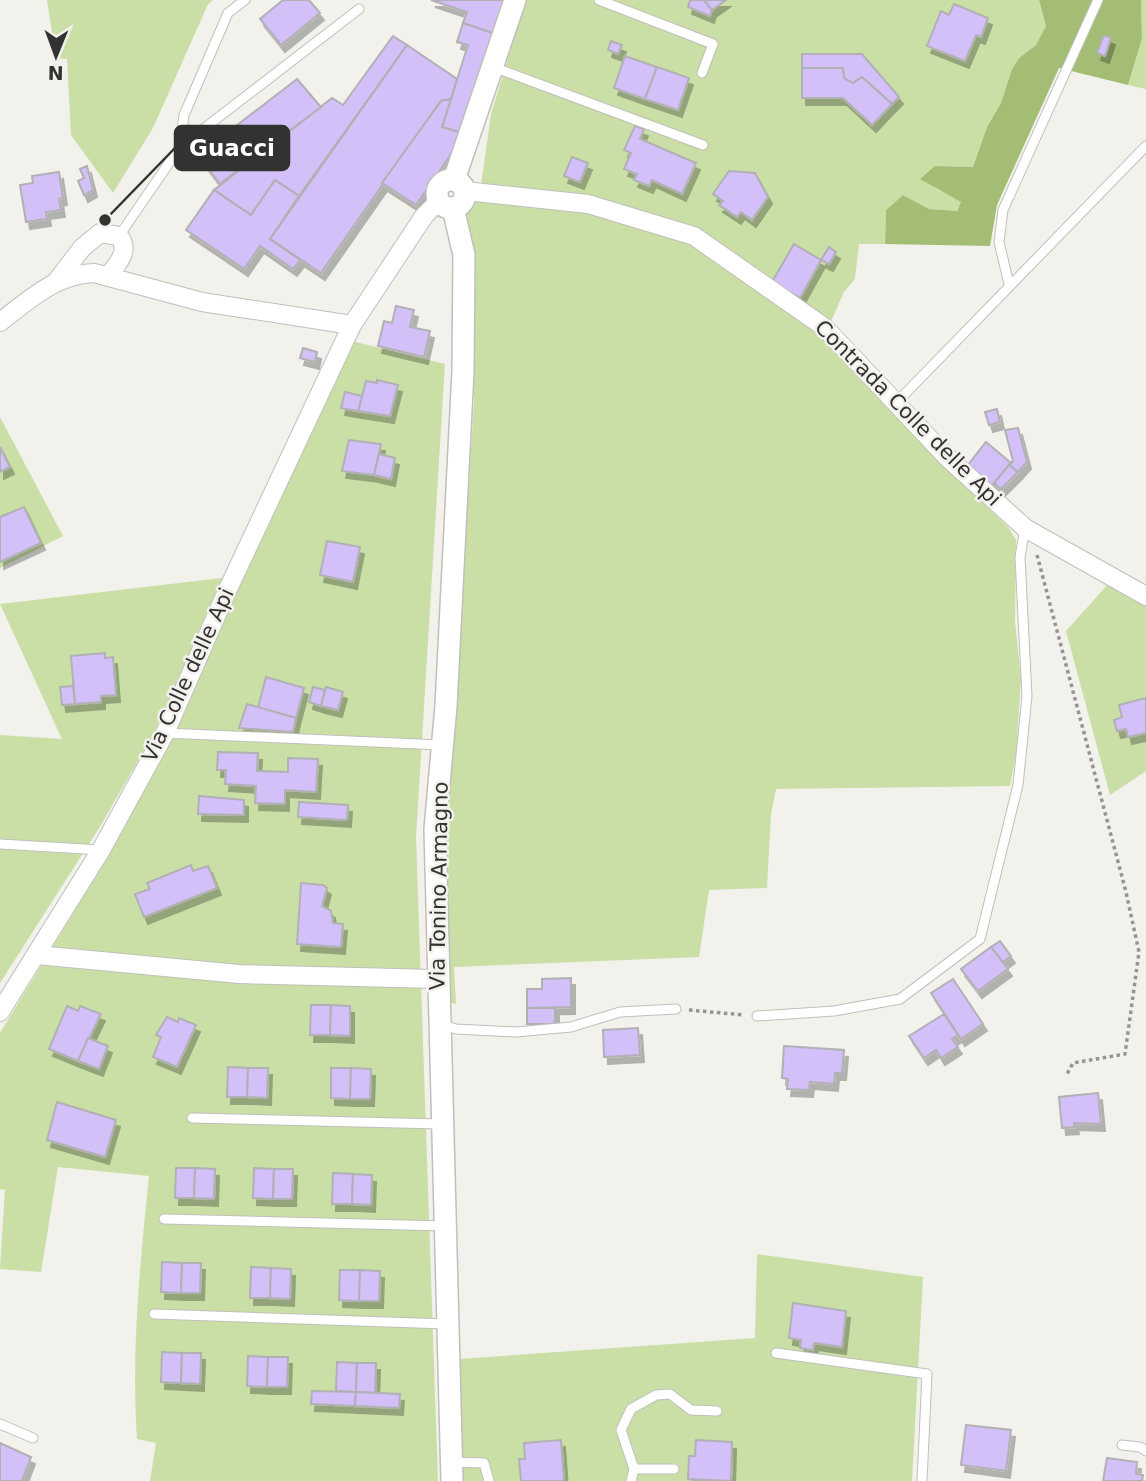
<svg xmlns="http://www.w3.org/2000/svg" width="1146" height="1481" font-family="'DejaVu Sans',sans-serif">
<defs>
<filter id="shadow"><feDropShadow dx="4" dy="7" stdDeviation="0" flood-color="#0004"/></filter>
</defs>
<rect width="100%" height="100%" fill="#f2f1ec"/>
<g fill="#cadfa6">
<path d="M47,0H213L208,4L153,128L113,193L71,135L67,59L56,58Z"/>
<path d="M526,0H1039L1046,26L1036,45L1019,58L1012,69L1001,103L987,127L973,167L935,166V188L962,202L956,211L929,209L903,195L886,210L885,244H859L855,279L844,292L829,326L695,234L481,185L491,114Z"/>
<path d="M1141,0H1146V89L1128,85L1142,39Z"/>
<path d="M473,199L556,207L591,213L692,244L819,331L944,465L1008,527L1016,540L1015,621L1021,680L1016,754L1010,786L776,789L771,814L767,888L709,890L699,957L454,967L456,1004L445,1001L443,838L456,692L474,402L475,262L467,214Z"/>
<path d="M352,341L445,364L416,837L438,1481H150L156,1443L137,1439C131,1351 140,1264 149,1176L58,1167L41,1272L0,1269L5,1190L0,1189V1033L108,856L166,745Z"/>
<path d="M0,417L63,536L0,568Z"/>
<path d="M222,578L155,731L101,825L0,983V735L62,739L0,604Z"/>
<path d="M1110,582L1146,606V771L1110,795L1066,631Z"/>
<path d="M757,1254L923,1277L912,1481H462L459,1359L755,1338Z"/>
</g>
<path fill="#a4bd75" d="M1039,0H1141L1142,39L1128,85L1059,68L997,205L990,246L885,244L886,210L903,195L929,209L957,211L961,202L920,179L935,166L973,167L987,127L1001,103L1012,69L1019,58L1036,45L1046,26Z"/>
<g fill="#d3c0f8" stroke="#b1b0b4" stroke-width="2" filter="url(#shadow)">
<path d="M283,0H309L320,13L281,45L260,19Z"/>
<path d="M431,0H506L495,34L463,23L467,12Z"/>
<path d="M690,0H704L712,10L710,16L688,7Z"/>
<path d="M704,0H726L712,10Z"/>
<path d="M954,4L988,18L981,37L976,35L965,61L927,46L941,11L949,15Z"/>
<path d="M463,23L495,34L465,134L442,127L468,45L457,42Z"/>
<path d="M1104,35L1111,38L1105,56L1097,53Z"/>
<path d="M393,36L407,45L299,196L275,180L251,215L214,190L332,98L343,105Z"/>
<path d="M611,41L622,45L618,54L608,50Z"/>
<path d="M407,45L457,79L451,99L441,101L321,273L270,239Z"/>
<path d="M802,54H862L899,97L892,104L862,77L853,83L844,78L843,68H802Z"/>
<path d="M625,56L657,67L645,99L614,88Z"/>
<path d="M657,67L689,78L678,110L645,99Z"/>
<path d="M802,68H843L844,78L853,83L862,77L892,104L872,125L843,98H802Z"/>
<path d="M297,79L321,107L243,166L219,139Z"/>
<path d="M451,99L442,127L465,134L416,205L382,183L441,101Z"/>
<path d="M635,126L644,129L640,139L696,163L682,194L652,180L649,186L634,180L637,174L624,169L631,153L624,150Z"/>
<path d="M226,145L243,166L220,184L204,163Z"/>
<path d="M572,157L588,163L580,182L564,176Z"/>
<path d="M87,166L93,190L84,195L78,181L84,178L80,169Z"/>
<path d="M729,171L755,173L768,197L752,220L741,212L737,217L719,205L723,201L713,194Z"/>
<path d="M59,172L63,198L59,199L61,210L46,212L47,219L26,222L20,185L33,183L32,176Z"/>
<path d="M275,180L299,196L270,239L300,260L293,269L260,246L244,269L186,230L214,190L251,215Z"/>
<path d="M794,244L821,260L800,298L772,282Z"/>
<path d="M829,247L836,252L829,264L821,260Z"/>
<path d="M396,306L414,310L410,327L430,331L424,357L378,346L384,321L392,323Z"/>
<path d="M303,348L317,352L315,362L300,358Z"/>
<path d="M377,380L398,385L390,416L358,411L366,381L377,383Z"/>
<path d="M345,392L362,396L358,411L341,408Z"/>
<path d="M997,409L1000,422L989,425L985,412Z"/>
<path d="M1018,428L1027,462L1018,472L1009,465L1013,461L1005,430Z"/>
<path d="M349,440L381,444L374,475L342,471Z"/>
<path d="M986,442L1011,463L991,487L967,466Z"/>
<path d="M0,447L10,467L0,472Z"/>
<path d="M379,454L395,458L391,479L374,475Z"/>
<path d="M1009,465L1018,472L1001,489L994,483Z"/>
<path d="M24,507L41,543L0,562V517Z"/>
<path d="M327,541L360,547L353,582L320,575Z"/>
<path d="M105,653V658L113,657L116,695L101,696V702L75,704L71,656Z"/>
<path d="M266,677L304,688L296,718L258,708Z"/>
<path d="M73,686L75,704L62,705L60,687Z"/>
<path d="M313,687L325,690L321,706L309,702Z"/>
<path d="M326,687L343,692L338,710L321,706Z"/>
<path d="M1146,698V733L1128,737L1126,729L1117,731L1114,720L1122,717L1119,705Z"/>
<path d="M247,704L296,718L293,732L239,728Z"/>
<path d="M218,752L258,753L257,771L288,772V758L318,759L316,792L285,790V804L255,803L256,786L225,784L226,770H217Z"/>
<path d="M199,796L244,800V815L198,814Z"/>
<path d="M299,802L348,805L347,820L298,817Z"/>
<path d="M191,865L193,871L208,866L217,888L144,917L135,894L150,889L147,883Z"/>
<path d="M301,883L323,885L327,888L322,906L331,911L333,923L343,924L341,947L297,944Z"/>
<path d="M1000,941L1011,956L1003,962L991,947Z"/>
<path d="M991,947L1008,969L978,991L961,969Z"/>
<path d="M571,978V1007L527,1008V989H542V979Z"/>
<path d="M953,979L983,1024L961,1039L931,993Z"/>
<path d="M311,1005H331L330,1035H310Z"/>
<path d="M331,1005L350,1006V1036L330,1035Z"/>
<path d="M67,1006L78,1011L80,1006L101,1014L78,1061L49,1049Z"/>
<rect x="527" y="1008" width="28" height="16"/>
<path d="M944,1014L958,1035L952,1039L958,1047L941,1058L936,1050L924,1058L909,1036Z"/>
<path d="M167,1017L178,1022L179,1018L196,1025L177,1067L153,1057L161,1037L156,1035Z"/>
<path d="M638,1028L640,1055L604,1057L603,1030Z"/>
<path d="M88,1038L108,1046L99,1069L78,1061Z"/>
<path d="M784,1046L844,1050L842,1073H835L834,1084L810,1082L809,1090L787,1089L788,1079L782,1078Z"/>
<path d="M228,1067L248,1068L247,1097H227Z"/>
<path d="M248,1068H268L267,1098L247,1097Z"/>
<path d="M331,1068H351L350,1099L331,1098Z"/>
<path d="M351,1068L371,1069L370,1099H350Z"/>
<path d="M1098,1093L1101,1124L1074,1123L1075,1127L1062,1128L1059,1097Z"/>
<path d="M57,1102L116,1120L105,1157L47,1140Z"/>
<path d="M176,1168H195L194,1198H175Z"/>
<path d="M195,1168L215,1169L214,1199L194,1198Z"/>
<path d="M254,1168L274,1169L273,1199L253,1198Z"/>
<path d="M274,1169H293L292,1199H273Z"/>
<path d="M333,1173L353,1174L352,1204H332Z"/>
<path d="M353,1174L372,1175L371,1205L352,1204Z"/>
<path d="M162,1262L182,1263L181,1293L161,1292Z"/>
<path d="M182,1263H201L200,1293H181Z"/>
<path d="M251,1267L271,1268L270,1298H250Z"/>
<path d="M271,1268L291,1269L290,1299L270,1298Z"/>
<path d="M340,1270H360L359,1301L339,1300Z"/>
<path d="M360,1270L380,1271L379,1301H359Z"/>
<path d="M793,1303L846,1311L842,1347L814,1343L813,1350L800,1348L801,1340L789,1338Z"/>
<path d="M162,1352L182,1353L181,1383L161,1382Z"/>
<path d="M182,1353H201L200,1384L181,1383Z"/>
<path d="M248,1356L268,1357L267,1387L247,1386Z"/>
<path d="M268,1357H288L287,1387H267Z"/>
<path d="M337,1362L357,1363L356,1392L336,1391Z"/>
<path d="M357,1363H376L375,1393L356,1392Z"/>
<path d="M312,1391L356,1392L355,1406L311,1404Z"/>
<path d="M356,1392L400,1394L399,1408L355,1406Z"/>
<path d="M966,1425L1011,1430L1006,1471L961,1465Z"/>
<path d="M561,1440L564,1481H521L519,1459H525L524,1443Z"/>
<path d="M696,1440L732,1442L731,1481L688,1479L689,1456H695Z"/>
<path d="M0,1443L31,1457L22,1481H0Z"/>
<path d="M1107,1458L1137,1462L1136,1474L1143,1475L1142,1481H1103Z"/>
</g>
<g fill="none" stroke-linecap="round" stroke-linejoin="round">
<g stroke="#c0bfba" stroke-width="11">
<g id="service">
<path d="M599,0L713,44L702,73"/>
<path d="M493,67L703,145"/>
<path d="M180,147L184,115L228,13L245,0"/>
<path d="M119,236L180,147L359,9"/>
<path d="M1009,284L999,242L1003,210L1098,0"/>
<path d="M896,403L1146,146"/>
<path d="M165,733L442,745"/>
<path d="M0,844L101,850"/>
<path d="M757,1016L834,1011L900,999L980,939L1018,785L1027,696L1020,557L1025,528"/>
<path d="M440,1024L456,1029L516,1032L571,1027L620,1012L676,1009"/>
<path d="M192,1118L441,1124"/>
<path d="M164,1219L445,1226"/>
<path d="M154,1314L447,1324"/>
<path d="M776,1353L927,1374L922,1481"/>
<path d="M0,1424L33,1438"/>
<path d="M1122,1445L1140,1447L1146,1451"/>
<path d="M453,1462L484,1463L489,1481"/>
<path d="M634,1469L621,1430L631,1409L656,1395L670,1394L691,1410L717,1411"/>
<path d="M631,1481L634,1469H674"/>
</g>
</g>
<g stroke="#c0bfba" stroke-width="20">
<g id="minor">
<path d="M465,191L588,204L694,236L824,327L948,458L1025,528L1146,596"/>
<path d="M56,282L82,248L100,233L119,236C130,250 119,262 110,274"/>
<path d="M0,322C29,300 56,274 94,273L202,302L352,325L424,216L439,201"/>
<path d="M37,955L239,974L437,979"/>
<path d="M0,1012L101,850L165,733L228,589L352,325"/>
</g>
</g>
<g stroke="#c0bfba" stroke-width="24">
<g id="tertiary">
<circle cx="451" cy="194" r="14"/>
<path d="M454,180L515,0"/>
<path d="M452,1481L435,829L446,706L463,371L464,255L453,208"/>
</g>
</g>
<g stroke="#959491" stroke-width="3.5" stroke-dasharray="3.5 3.5" stroke-linecap="butt">
<path d="M1037,555L1126,892L1139,952L1125,1054L1073,1063L1067,1074"/>
<path d="M689,1010L744,1015"/>
</g>
<use href="#service" stroke="#fff" stroke-width="9"/>
<use href="#minor" stroke="#fff" stroke-width="18"/>
<use href="#tertiary" stroke="#fff" stroke-width="21"/>
</g>
<g text-anchor="middle" stroke-width="5" stroke-linejoin="round" paint-order="stroke">
<g font-size="21" fill="#323230" stroke="#f2f1ec">
<text transform="translate(908 413) rotate(45)" y="7">Contrada Colle delle Api</text>
<text transform="translate(188 675) rotate(-65)" y="7">Via Colle delle Api</text>
<text transform="translate(439 886) rotate(-89)" y="7">Via Tonino Armagno</text>
</g>
</g>
<path fill="none" stroke="#323230" stroke-width="2.5" d="M105 220L175 148"/>
<circle fill="#323230" stroke="#f2f1ec" stroke-width="2.5" cx="105" cy="220" r="7"/>
<rect fill="#323230" stroke="#323230" stroke-width="2.5" x="175" y="126" width="114" height="44" rx="7"/>
<g font-size="23" text-anchor="middle" font-weight="bold" fill="#fff">
<text x="232" y="156">Guacci</text>
</g>
<g transform="translate(56 56) rotate(181)" stroke="#f2f1ec" stroke-width="5" paint-order="stroke">
<path d="M0-5L12 26L0 18L-12 26Z" fill="#323230"/>
<text y="-10" font-size="19" font-weight="bold" text-anchor="middle" fill="#323230">N</text>
</g>
</svg>
